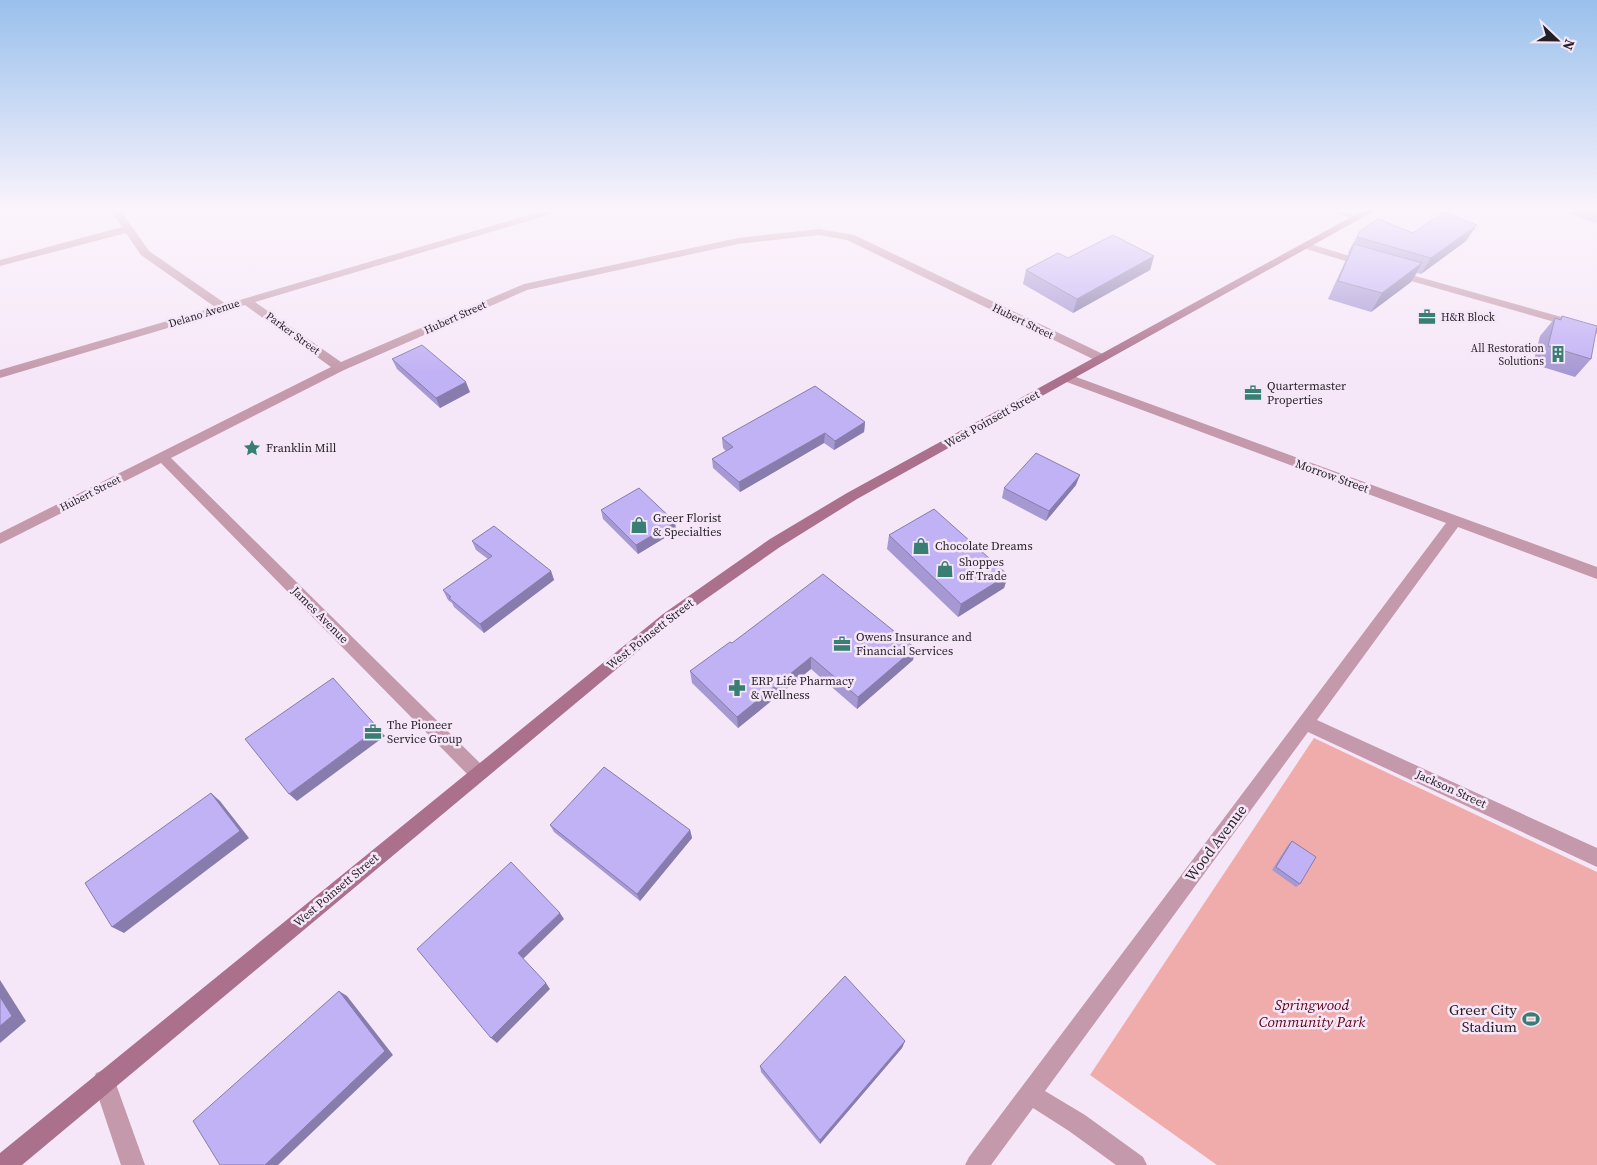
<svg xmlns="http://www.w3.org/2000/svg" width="1597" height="1165" font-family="'Source Serif 4',serif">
<rect width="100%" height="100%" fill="#f6e7f8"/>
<path fill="#efacab" d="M1314,738L1597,872V1165H1217L1090,1075Z"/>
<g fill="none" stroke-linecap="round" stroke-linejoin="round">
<g fill="#c399ab" fill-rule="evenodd">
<path d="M111,211H121L149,251L226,304L542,211H557L555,213L255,302L341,362L524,284L738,238L819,229L854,235L1105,355L1107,358L1101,362L1097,361L847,240L819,235L738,244L527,290L344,370L171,458L484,767L487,773L484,779L478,781L472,779L161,463L0,544V533L331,367L245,305L0,378V370L215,307L141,255L126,233L0,266V260L122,227Z"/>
<path d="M1332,211H1346L1362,218L1357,221Z"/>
<path d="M1307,243L1369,262L1370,264L1365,267L1303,248L1302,246Z"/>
<path d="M1394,270L1597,327V334L1390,275L1389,273L1390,271Z"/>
<path d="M1068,374L1597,567V579L1458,527L1317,720L1597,848V867L1308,732L1045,1091L1085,1115L1143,1157L1147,1165H1116L1069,1131L1033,1108L991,1165H965L969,1157L1446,523L1064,381L1062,378Z"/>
<path d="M104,1070L112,1073L145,1165H121L93,1081L96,1073Z"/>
</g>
<path fill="#ab708b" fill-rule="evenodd" d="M1362,211H1374L857,499L780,547L673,622L22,1165H0V1153L663,614L770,539L847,493Z"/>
</g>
<g fill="#a698d3">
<path d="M1562,211H1597V221L1595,223Z"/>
<path d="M1360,231L1413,233L1466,241L1421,274L1417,273L1411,282L1371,312L1328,299L1349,253H1348L1351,247Z"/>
<path d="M1154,256L1150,270L1073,313L1023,284L1026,270L1068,258Z"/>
<path d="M1562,316L1591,359L1575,377L1533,364L1540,336L1555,318L1559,319Z"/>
<path d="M392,359L470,392L440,408L397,369Z"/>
<path d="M865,422L864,432L834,450L824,443L740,492L713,468L712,459L726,451L723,448L722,438Z"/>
<path d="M1076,485L1046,521L1002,498L1004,488Z"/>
<path d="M601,510L675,522L676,531L638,554L603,519Z"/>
<path d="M889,535L1008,575L1004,588L958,617L887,549Z"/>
<path d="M472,541L551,571L554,580L484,633L454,607L452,603L448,600L443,590L488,559L476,550Z"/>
<path d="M732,643L915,648L913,660L857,709L811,669L738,728L692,683L690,671Z"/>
<path d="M550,825L690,830L692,838L640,901L554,832Z"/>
<path d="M1292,841L1300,884L1296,887L1272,870L1288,845Z"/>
<path d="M905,1041L902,1048L820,1144L761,1072L760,1066Z"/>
</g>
<g fill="#877cac">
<path d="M1477,225L1466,241L1421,274L1431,258Z"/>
<path d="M1154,256L1150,270L1073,313L1077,299Z"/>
<path d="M1422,263L1411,282L1371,312L1382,293Z"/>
<path d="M466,382L470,392L440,408L436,398Z"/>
<path d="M865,422L864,432L834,450L835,441Z"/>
<path d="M825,433L824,443L740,492L739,482Z"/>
<path d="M1080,475L1076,485L1046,521L1049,511Z"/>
<path d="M675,522L676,531L638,554L636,545Z"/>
<path d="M551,571L554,580L484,633L480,624Z"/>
<path d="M1008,575L1004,588L958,617L961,604Z"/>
<path d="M915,648L913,660L857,709L858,697Z"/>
<path d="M811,657V669L738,728L737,717Z"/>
<path d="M378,728L385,736L297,801L289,794Z"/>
<path d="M211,793L220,801L249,838L124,933L112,927Z"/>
<path d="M690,830L692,838L640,901L637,894Z"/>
<path d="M560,913L564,919L523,959L518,953Z"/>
<path d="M0,980L26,1021L0,1043Z"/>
<path d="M546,983L550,989L497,1043L491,1038Z"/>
<path d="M339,991L347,996L393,1055L278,1165H265Z"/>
<path d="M905,1041L902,1048L820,1144V1140Z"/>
</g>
<g fill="#c1b1f5" stroke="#877cac">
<path d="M1444,212L1477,225L1431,258L1357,237L1360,231L1378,219L1413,233Z"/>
<path d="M1113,235L1154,256L1077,299L1026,270L1058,253L1068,258Z"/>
<path d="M1354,244L1422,263L1382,293L1338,281Z"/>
<path d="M1562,316L1597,326L1591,359L1548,346L1555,318L1561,320Z"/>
<path d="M422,345L466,382L436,398L392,359Z"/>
<path d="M815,386L865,422L835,441L825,433L739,482L712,459L733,447L722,438Z"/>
<path d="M1036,453L1080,475L1049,511L1004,488Z"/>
<path d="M639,488L675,522L636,545L601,510Z"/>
<path d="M934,509L1008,575L961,604L889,535Z"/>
<path d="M494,526L551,571L480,624L449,598L451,597L443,590L492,556L472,541Z"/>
<path d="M823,574L915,648L858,697L811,657L737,717L690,671L730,642L732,643Z"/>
<path d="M333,678L378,728L289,794L245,739Z"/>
<path d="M604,767L690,830L637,894L550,825Z"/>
<path d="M211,793L240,831L112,927L85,883Z"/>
<path d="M1292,841L1316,857L1300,884L1276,867Z"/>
<path d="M511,862L560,913L518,953L546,983L491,1038L417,949Z"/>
<path d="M845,976L905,1041L820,1140L760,1066Z"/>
<path d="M339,991L385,1051L265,1165H220L193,1121Z"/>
<path d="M0,997L12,1016L0,1026Z"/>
</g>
<linearGradient id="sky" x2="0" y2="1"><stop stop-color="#99c0ec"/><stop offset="0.56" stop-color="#fbf4fc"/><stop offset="1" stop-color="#fbf4fc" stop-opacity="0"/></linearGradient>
<rect width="1597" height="374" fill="url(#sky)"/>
<defs>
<g id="office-bare" transform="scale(1.35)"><path d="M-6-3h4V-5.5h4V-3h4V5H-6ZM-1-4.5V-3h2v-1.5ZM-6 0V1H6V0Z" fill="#397e73" stroke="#f6e7f8" stroke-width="2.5" paint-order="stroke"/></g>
<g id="building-bare" transform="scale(1.35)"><path d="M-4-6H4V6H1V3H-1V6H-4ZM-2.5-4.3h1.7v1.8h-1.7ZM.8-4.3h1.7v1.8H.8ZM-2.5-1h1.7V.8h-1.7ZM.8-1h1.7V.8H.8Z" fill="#397e73" stroke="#f6e7f8" stroke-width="2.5" paint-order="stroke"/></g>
<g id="sight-bare" transform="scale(1.35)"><path d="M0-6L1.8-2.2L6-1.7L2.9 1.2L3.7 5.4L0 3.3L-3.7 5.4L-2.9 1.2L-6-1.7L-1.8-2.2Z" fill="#397e73" stroke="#f6e7f8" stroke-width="2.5" paint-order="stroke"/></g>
<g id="shop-bare" transform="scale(1.35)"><path d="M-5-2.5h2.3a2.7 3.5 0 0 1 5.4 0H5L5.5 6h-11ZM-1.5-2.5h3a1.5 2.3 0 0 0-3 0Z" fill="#397e73" stroke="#f6e7f8" stroke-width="2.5" paint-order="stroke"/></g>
<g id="pharmacy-bare" transform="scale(1.35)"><path d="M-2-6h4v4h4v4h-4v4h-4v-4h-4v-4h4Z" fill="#397e73" stroke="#f6e7f8" stroke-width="2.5" paint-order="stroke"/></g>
<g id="stadium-bare" transform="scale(1.35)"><path d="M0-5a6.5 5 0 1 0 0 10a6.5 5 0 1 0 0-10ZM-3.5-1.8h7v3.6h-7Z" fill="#397e73" stroke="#f6e7f8" stroke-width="2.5" paint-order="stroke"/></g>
</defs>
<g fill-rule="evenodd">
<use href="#office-bare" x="1427" y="317"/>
<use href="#building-bare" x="1558" y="354"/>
<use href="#office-bare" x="1253" y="393"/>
<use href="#sight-bare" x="252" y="448"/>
<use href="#shop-bare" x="639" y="525"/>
<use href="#shop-bare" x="921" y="546"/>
<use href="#shop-bare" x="945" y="569"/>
<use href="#office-bare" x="842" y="644"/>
<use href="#pharmacy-bare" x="737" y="688"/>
<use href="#office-bare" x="373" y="732"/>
<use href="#stadium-bare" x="1531" y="1019"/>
</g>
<g text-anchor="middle" stroke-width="5" stroke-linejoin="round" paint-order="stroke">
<g font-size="11" fill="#241f25" stroke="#f6e7f8">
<text transform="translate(204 313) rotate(-17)" y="4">Delano Avenue</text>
<text transform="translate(455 317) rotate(-24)" y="4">Hubert Street</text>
<text transform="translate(1023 321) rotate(26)" y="4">Hubert Street</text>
<text transform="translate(293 333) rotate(36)" y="4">Parker Street</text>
<text transform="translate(90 493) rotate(-27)" y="4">Hubert Street</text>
</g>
<g font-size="11" fill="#241f25" stroke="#f6e7f8" text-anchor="start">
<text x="1441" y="321">H&amp;R Block</text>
<text x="1544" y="352" text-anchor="end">All Restoration<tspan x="1544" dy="13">Solutions</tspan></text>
</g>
<g font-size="12" fill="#241f25" stroke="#f6e7f8" text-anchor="start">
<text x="1267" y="390">Quartermaster<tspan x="1267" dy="14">Properties</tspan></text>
<text x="266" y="452">Franklin Mill</text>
<text x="653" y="522">Greer Florist<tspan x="653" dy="14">&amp; Specialties</tspan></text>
<text x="935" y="550">Chocolate Dreams</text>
<text x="959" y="566">Shoppes<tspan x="959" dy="14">off Trade</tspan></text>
<text x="856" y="641">Owens Insurance and<tspan x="856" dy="14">Financial Services</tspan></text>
<text x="751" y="685">ERP Life Pharmacy<tspan x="751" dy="14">&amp; Wellness</tspan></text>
<text x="387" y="729">The Pioneer<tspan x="387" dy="14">Service Group</tspan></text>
</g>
<g font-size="12" fill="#241f25" stroke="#f6e7f8">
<text transform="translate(992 419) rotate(-29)" y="4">West Poinsett Street</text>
<text transform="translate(1332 476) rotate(20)" y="4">Morrow Street</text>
<text transform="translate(320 615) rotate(45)" y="4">James Avenue</text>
<text transform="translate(650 634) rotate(-38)" y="4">West Poinsett Street</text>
<text transform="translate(1451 789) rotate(24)" y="4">Jackson Street</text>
<text transform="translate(336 890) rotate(-40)" y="4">West Poinsett Street</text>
</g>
<g font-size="15" fill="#241f25" stroke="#f6e7f8">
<text transform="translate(1216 843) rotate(-53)" y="5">Wood Avenue</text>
</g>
<g font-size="15" font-style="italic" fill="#5e0214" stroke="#f6e7f8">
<text x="1312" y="1010">Springwood<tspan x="1312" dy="17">Community Park</tspan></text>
</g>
<g font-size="15" fill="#241f25" stroke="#f6e7f8" text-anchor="end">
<text x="1517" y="1015">Greer City<tspan x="1517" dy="17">Stadium</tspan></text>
</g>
</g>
<g transform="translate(1557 40) rotate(112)" stroke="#f6e7f8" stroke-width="4" paint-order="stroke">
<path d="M0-4L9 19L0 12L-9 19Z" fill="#241f25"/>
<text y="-8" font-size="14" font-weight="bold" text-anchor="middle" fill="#241f25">N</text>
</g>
</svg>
